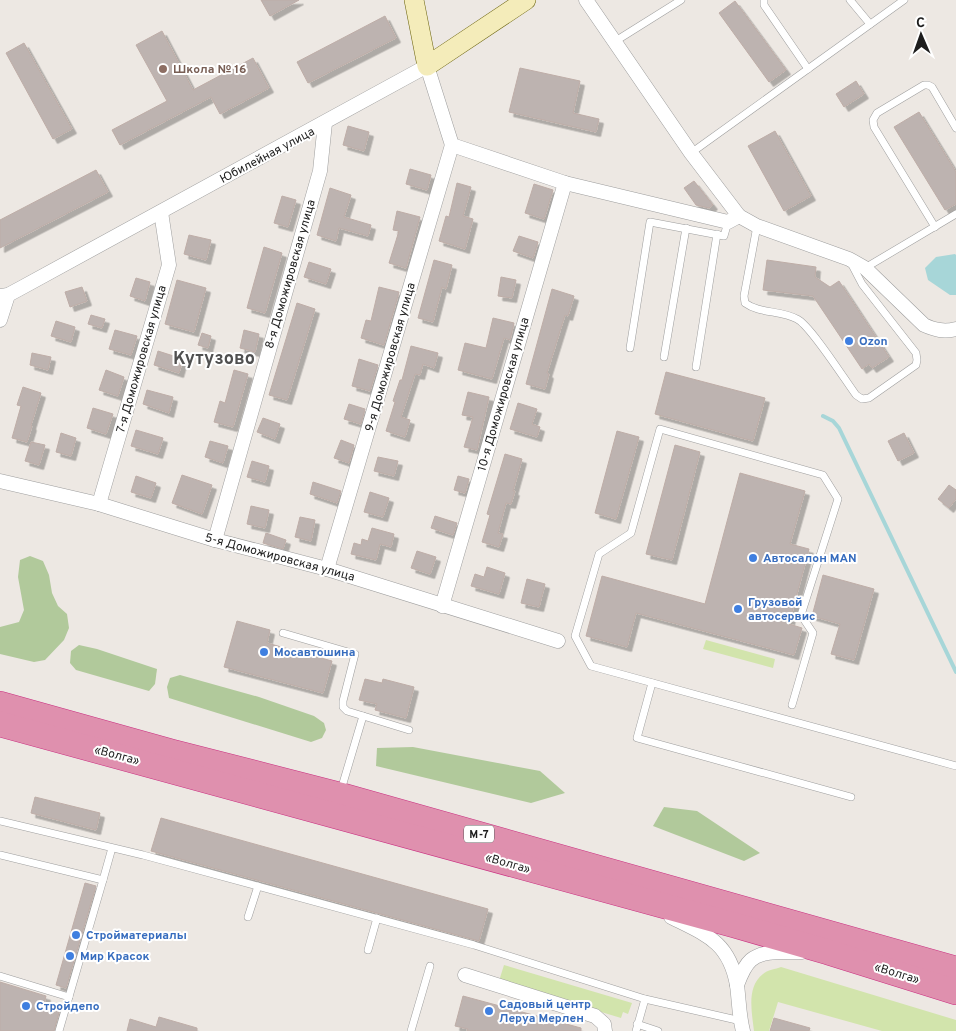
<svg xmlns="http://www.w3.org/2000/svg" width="956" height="1031" font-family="Overpass,sans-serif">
<defs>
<filter id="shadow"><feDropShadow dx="4.5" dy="4.5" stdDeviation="0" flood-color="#0004"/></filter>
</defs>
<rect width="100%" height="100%" fill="#ede8e3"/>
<g fill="#d2e4ac">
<path d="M706,640L775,659L773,668L703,649Z"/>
<path d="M504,965L632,1003L628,1014L623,1012L621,1018L499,981Z"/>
<path d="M781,967L956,1020V1031H882L778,1002L769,1031H754C752,1013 746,987 763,974C767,970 776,969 781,967Z"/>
</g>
<g fill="#b1c99b">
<path d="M30,556L43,561L49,575L52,593L58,606L67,614L69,628L64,640L45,660L34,662L0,654V627L19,622L24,610L18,577L20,560Z"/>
<path d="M79,645L97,649L157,669L155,684L149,691L76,670L70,663L71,651Z"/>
<path d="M180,675L259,697L314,716L324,723L326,730L322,738L311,742L169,698L167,687L170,678Z"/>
<path d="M413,747L540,771L565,793L531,803L376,766L377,748Z"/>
<path d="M664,807L697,811L760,853L744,861L653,826Z"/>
</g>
<path fill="#a7d6d8" d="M955,254L956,255V295H950L928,280L925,268L936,257Z"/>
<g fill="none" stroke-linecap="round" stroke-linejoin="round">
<path stroke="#a7d6d8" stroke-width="4" d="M823,416L833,421L839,428L956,672"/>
</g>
<g fill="#bdb3b0" stroke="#beada7" filter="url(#shadow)">
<path d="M261,0H299L270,16Z"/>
<path d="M735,1L786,70L769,82L719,13Z"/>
<path d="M385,16L396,38L308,83L297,62Z"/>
<path d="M162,31L193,90L253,58L269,88L220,114L211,97L120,145L112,130L167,101L136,45Z"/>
<path d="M24,43L72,129L53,139L6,53Z"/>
<path d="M520,68L580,81L573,113L599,119L596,132L509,112Z"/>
<path d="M856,81L864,94L844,107L836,94Z"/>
<path d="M919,112L956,172V204L945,210L894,127Z"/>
<path d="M348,126L369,132L364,151L343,145Z"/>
<path d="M775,131L811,196L784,211L748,146Z"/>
<path d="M410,169L431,175L427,190L406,184Z"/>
<path d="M96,170L108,192L0,248V220Z"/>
<path d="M694,181L713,205L709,208L696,205L684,188Z"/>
<path d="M457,183L471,187L463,216L473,219L465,249L439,241L446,216L449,217Z"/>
<path d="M534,184L553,190L544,219L525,213Z"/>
<path d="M330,188L351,195L344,217L371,225L368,236L339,228L336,241L317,235Z"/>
<path d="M282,196L296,200L288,227L274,223Z"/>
<path d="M397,211L420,217L406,268L389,263L399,231L393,230Z"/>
<path d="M189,235L211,240L206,260L184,254Z"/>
<path d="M519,236L538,242L533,258L513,251Z"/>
<path d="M264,247L282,253L265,313L247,308Z"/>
<path d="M434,260L452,265L446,289L442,287L433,322L418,318Z"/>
<path d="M767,260L816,267L815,277L830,287L839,281L889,357L872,368L869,364L862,369L813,296L763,290Z"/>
<path d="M309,262L331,269L326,284L304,277Z"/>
<path d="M501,277L516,280L512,298L498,296Z"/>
<path d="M136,278L150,282L145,301L130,296Z"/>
<path d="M177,280L206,288L194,332L165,324Z"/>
<path d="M82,287L87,301L70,307L65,292Z"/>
<path d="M379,287L399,292L384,345L361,338L366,320L371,321Z"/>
<path d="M552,289L574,296L568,316L565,315L547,373L549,374L545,389L526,384Z"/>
<path d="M297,303L315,309L287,400L269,395Z"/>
<path d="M91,315L105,319L102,328L88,324Z"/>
<path d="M493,318L514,323L510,340L504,338L492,379L458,370L465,343L486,348Z"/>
<path d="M56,321L75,327L71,342L51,336Z"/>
<path d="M115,330L137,336L131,355L109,349Z"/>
<path d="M244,330L259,334L255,352L240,348Z"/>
<path d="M202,333L211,336L208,348L198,345Z"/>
<path d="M411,346L438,353L434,368L423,364L420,375L415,374L401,417L410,420L405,437L386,431L395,402L393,401L400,380H402Z"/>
<path d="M158,351L183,359L179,373L154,365Z"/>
<path d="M32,353L51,357L48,370L30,365Z"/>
<path d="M359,359L378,365L370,391L352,386Z"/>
<path d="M106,370L124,377L118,396L99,390Z"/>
<path d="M234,370L248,374L233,427L214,422L220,401L225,403Z"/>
<path d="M666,372L765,398L753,441L655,414Z"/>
<path d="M23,387L41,393L31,425L32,426L27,442L12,438L21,406L17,405Z"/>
<path d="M147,390L173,397L169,413L143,404Z"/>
<path d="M468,392L489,397L477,450L464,447L473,417L462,415Z"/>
<path d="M518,403L537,409L532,424L540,427L537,437L510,429Z"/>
<path d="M349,404L365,409L361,424L344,419Z"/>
<path d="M93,408L113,414L106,434L87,428Z"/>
<path d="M263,418L280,424L275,439L257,432Z"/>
<path d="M136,430L163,438L158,454L131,446Z"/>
<path d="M617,431L639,437L616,519L595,513Z"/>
<path d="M61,433L76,438L71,456L56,452Z"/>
<path d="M904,433L914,453L898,461L888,441Z"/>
<path d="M341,440L354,445L349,463L334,458Z"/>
<path d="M210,441L228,446L223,463L205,457Z"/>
<path d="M31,442L45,445L39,465L25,461Z"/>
<path d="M675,445L700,452L672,560L646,554Z"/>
<path d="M505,454L522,459L513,491H515L511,504L506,503L498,533L503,534L499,547L482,542L490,515L487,514Z"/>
<path d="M378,457L398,461L394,476L374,471Z"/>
<path d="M252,461L269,466L265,482L247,477Z"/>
<path d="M740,473L805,491L790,544L809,549L789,624L802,628L794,655L636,613L627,647L586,636L602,576L705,604Z"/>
<path d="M182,475L212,485L202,514L172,503Z"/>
<path d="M136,476L156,483L151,498L131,492Z"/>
<path d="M458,476L469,479L465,493L454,490Z"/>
<path d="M313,482L341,491L337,503L310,494Z"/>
<path d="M949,485L956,490V499L949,508L938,499Z"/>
<path d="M370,492L389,498L383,517L364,512Z"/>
<path d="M251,506L269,510L265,528L247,524Z"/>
<path d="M435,516L457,523L453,535L431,528Z"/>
<path d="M300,517L315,520L311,541L295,537Z"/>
<path d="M372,528L394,534L391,547L380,544L376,560L351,554L354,543L361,545L362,539L368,541Z"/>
<path d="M266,533L286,540L283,549L263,543Z"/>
<path d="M417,551L436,557L430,574L411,568Z"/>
<path d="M487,567L505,573L499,594L471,586L475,574L484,577Z"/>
<path d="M823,575L874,589L854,660L831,654L840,624L812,616Z"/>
<path d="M527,579L545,584L539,607L521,603Z"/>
<path d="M237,621L270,630L267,643L332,661L323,693L224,667Z"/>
<path d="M365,679L382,683L383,679L414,687L406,718L375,710L377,704L359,700Z"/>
<path d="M35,797L100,813L96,830L31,813Z"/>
<path d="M161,818L488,909L479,941L151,851Z"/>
<path d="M85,883L96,886L66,988L56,985Z"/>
<path d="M0,982L46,996L44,1004L60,1009L54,1031H0Z"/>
<path d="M463,996L581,1028V1031H467L468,1029L455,1026Z"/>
<path d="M159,1017L197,1028V1031H127L130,1019L156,1027Z"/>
<path d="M774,1018L810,1028L809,1031H770Z"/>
</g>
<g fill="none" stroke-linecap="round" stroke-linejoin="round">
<g stroke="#9e9e9e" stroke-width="8">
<g id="lane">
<path d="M764,0V5L808,69"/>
<path d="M850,0L870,24"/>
<path d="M614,42L681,0"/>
<path d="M691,153L904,0"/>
<path d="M757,226L744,296L745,303C760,314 781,310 797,319C810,325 845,380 856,395L862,399L869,398L916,365L917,360L916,353L862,284L851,263"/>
<path d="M935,227L874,127L873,120L877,113L924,85H928L932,87L956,128"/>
<path d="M865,268L956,214"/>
<path d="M630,348L650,222L724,236L728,222"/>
<path d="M664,357L686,228"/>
<path d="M696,367L717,234"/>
<path d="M283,633L355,654L343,701V707L347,711L409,730"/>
<path d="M652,683L637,738L851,797"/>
<path d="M792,705L813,633L801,615L838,499L823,475L660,429L631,533L599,554L575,636L591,666L956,766"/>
<path d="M341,790L363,716"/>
<path d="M0,821L143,855L474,945L645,999L741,1021"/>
<path d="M0,855L103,880L112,848"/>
<path d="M248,917L258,886"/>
<path d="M368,950L377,918"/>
<path d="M0,976L69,997"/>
<path d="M637,1024L658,1031"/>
<path d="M59,1031L103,880"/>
<path d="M411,1031L430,966"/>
<path d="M636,1031L645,999"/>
</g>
</g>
<g stroke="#9e9e9e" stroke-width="15">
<g id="street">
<path d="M586,0L691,153L739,216L757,226L849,259L865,268L924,325C935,330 944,332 956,329"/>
<path d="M0,296L8,295L21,288L427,66L452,145L565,183L728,222L739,216"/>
<path d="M0,320L8,295"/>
<path d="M0,481L99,504L215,540L327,569L558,641"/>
<path d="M99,504L169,265L161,212"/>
<path d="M215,540L320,171L325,123"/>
<path d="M327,569L452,145"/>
<path d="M442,606L565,183"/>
<path d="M671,917C707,935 729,942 737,985C739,1000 739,1016 743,1031"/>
<path d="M465,975L595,1016L604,1024L605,1031"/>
<path d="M737,985C740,977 744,966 751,960C764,949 787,953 802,952"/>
</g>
</g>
<g stroke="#6b630d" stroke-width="20">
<path id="secondary" d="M414,0L427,66L526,0"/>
</g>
<g stroke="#ca3182" stroke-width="26">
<g id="highway">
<path d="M0,704L172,752L340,795L956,969"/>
<path d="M0,724L734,925L828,952L956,992"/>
</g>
</g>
<use href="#lane" stroke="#fff" stroke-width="7"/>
<use href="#street" stroke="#fff" stroke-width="14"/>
<use href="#secondary" stroke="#f4ecba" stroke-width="19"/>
<use href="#highway" stroke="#df90ae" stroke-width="25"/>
</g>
<circle fill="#8d6e63" stroke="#fff" stroke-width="2" cx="163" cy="69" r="5"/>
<g fill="#3f7fe0" stroke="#fff" stroke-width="2">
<circle cx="849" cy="341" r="5"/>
<circle cx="753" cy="558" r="5"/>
<circle cx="738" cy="609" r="5"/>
<circle cx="264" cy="652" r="5"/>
<circle cx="76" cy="935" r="5"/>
<circle cx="70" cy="956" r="5"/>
<circle cx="26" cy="1006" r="5"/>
<circle cx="489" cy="1011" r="5"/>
</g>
<g text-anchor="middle" stroke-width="4" stroke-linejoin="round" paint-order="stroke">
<rect fill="#fff" stroke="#616161" stroke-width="1" x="464" y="825.5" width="30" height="17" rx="4"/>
<g font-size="11" font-weight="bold" fill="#1d1d1d">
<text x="479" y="838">М-7</text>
</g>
<g font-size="12" font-weight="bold" fill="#785e54" stroke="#fff" text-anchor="start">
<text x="173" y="73">Школа № 16</text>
</g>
<g font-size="12" fill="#1d1d1d" stroke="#fff">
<text transform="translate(267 155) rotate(-28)" y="4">Юбилейная улица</text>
<text transform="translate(290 274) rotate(-74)" y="4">8-я Доможировская улица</text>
<text transform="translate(390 357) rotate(-74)" y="4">9-я Доможировская улица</text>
<text transform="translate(141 359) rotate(-74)" y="4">7-я Доможировская улица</text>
<text transform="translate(503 394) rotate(-74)" y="4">10-я Доможировская улица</text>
<text transform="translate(280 557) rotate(15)" y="4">5-я Доможировская улица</text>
<text transform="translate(117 755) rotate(15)" y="4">«Волга»</text>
<text transform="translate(508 863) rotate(16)" y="4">«Волга»</text>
<text transform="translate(897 973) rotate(17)" y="4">«Волга»</text>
</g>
<g font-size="12" font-weight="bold" fill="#366cbe" stroke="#fff" text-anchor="start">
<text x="859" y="345">Ozon</text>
<text x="763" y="562">Автосалон MAN</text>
<text x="748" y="606">Грузовой<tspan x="748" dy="14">автосервис</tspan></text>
<text x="274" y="656">Мосавтошина</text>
<text x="86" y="939">Стройматериалы</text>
<text x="80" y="960">Мир Красок</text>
<text x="499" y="1008">Садовый центр<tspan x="499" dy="14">Леруа Мерлен</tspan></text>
<text x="36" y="1010">Стройдепо</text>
</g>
<g font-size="18" font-weight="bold" fill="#505050" stroke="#fff">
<text x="214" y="364">Кутузово</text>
</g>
</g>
<g transform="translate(921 35) rotate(358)" stroke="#ffffff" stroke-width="4" paint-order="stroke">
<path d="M0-4L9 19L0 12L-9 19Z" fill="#1d1d1d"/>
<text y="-8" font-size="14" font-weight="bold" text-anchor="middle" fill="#1d1d1d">С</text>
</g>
</svg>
